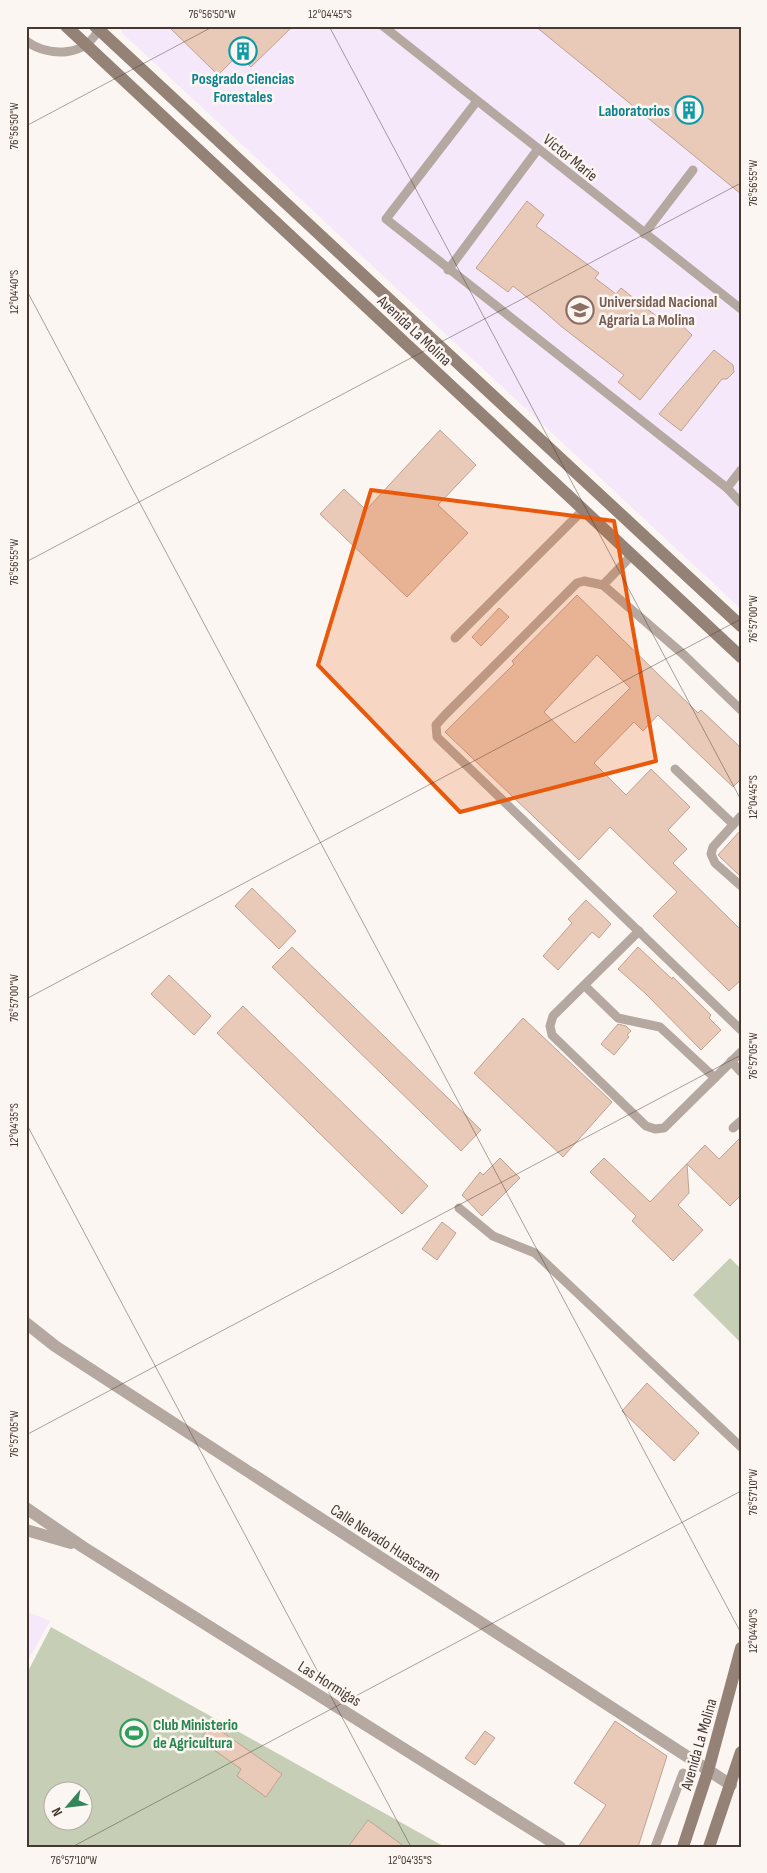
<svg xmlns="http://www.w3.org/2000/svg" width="767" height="1873" font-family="'Sofia Sans Condensed',sans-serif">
<rect width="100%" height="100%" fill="#fcf6f2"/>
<g fill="#f5e8fb">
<path d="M120,26H741V609L122,33Z"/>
<path d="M26,1611L50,1621L26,1664Z"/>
</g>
<g fill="#c6cfb5" fill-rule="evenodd">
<path d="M730,1258L741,1269V1343L693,1295Z"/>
<path d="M51,1627L445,1847H26V1675ZM52,1790H82V1820H52Z"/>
</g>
<g fill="#e9cab8" stroke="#bfa190" fill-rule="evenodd">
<path d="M168,26H293L251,67L239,54L218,75Z"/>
<path d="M535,26H741V194Z"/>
<path d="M527,201L544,215L536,226L599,273L595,278L616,294L621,288L665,323L671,315L692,335L640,400L618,382L624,375L562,327L538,306L513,286L508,292L476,268Z"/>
<path d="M714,350L733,365L734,372L727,379H722L681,431L659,414Z"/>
<path d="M440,430L476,465L438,505L468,533L407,597L320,514L344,489L366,510Z"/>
<path d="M577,595L698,713L701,710L741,748V779L733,787L658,715L643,731L634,722L594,763L626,795L651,769L690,807L668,830L687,849L673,863L741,930V980L729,991L653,916L677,892L610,827L579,860L445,732L514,664L512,661ZM597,655L630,688L575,743L544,712Z"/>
<path d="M499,608L509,617L481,646L472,637Z"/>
<path d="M741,830V877L718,855Z"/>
<path d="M252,888L296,931L279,949L235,906Z"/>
<path d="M586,900L611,924L599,938L592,932L558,970L543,956L572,923L568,919Z"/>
<path d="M292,947L481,1130L461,1151L272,967Z"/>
<path d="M638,947L672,979L673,977L711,1015L709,1018L721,1030L701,1050L646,994L618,969Z"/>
<path d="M169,975L211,1016L194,1035L151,994Z"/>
<path d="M243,1006L428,1186L402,1214L217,1033Z"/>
<path d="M523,1018L612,1102L563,1157L474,1073Z"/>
<path d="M618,1024L626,1026L631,1031L627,1035L629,1037L614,1055L601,1044Z"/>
<path d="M741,1137V1195L730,1206L687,1164L689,1193L678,1205L703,1230L673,1261L632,1221L636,1216L590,1172L604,1158L650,1202L705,1145L719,1159Z"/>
<path d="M500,1158L520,1178L482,1216L462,1195L480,1172L483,1175Z"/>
<path d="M442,1222L456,1233L437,1260L422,1249Z"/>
<path d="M647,1383L699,1433L674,1461L622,1411Z"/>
<path d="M615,1721L667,1756L638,1847H578L606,1805L574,1783Z"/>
<path d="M211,1724L282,1774L266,1797L237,1776L241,1769L200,1740Z"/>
<path d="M485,1731L495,1738L475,1765L465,1758Z"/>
<path d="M368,1820L405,1847H348Z"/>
</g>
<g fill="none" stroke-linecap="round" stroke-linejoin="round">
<g stroke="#b5a8a0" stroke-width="9">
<path d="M383,26L741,309"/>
<path d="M26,41C50,58 88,57 100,26"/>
<path d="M477,101L386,219L727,488L741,503"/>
<path d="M644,234L693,170"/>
<path d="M448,270L538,149"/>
<path d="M727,488L741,470"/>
<path d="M632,555L603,585L684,655L741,710"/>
<path d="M603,585L584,581L577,583L445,715L436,725L437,737L741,1030"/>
<path d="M455,638L583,510"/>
<path d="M675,769L733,824"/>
<path d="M741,816L713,847L711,854L715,863L741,886"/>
<path d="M639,931L553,1016L550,1026L552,1035L646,1126L655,1129L664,1128L741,1052"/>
<path d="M585,986L618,1018L660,1027L715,1078"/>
<path d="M731,1061L741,1072"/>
<path d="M733,1128L741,1121"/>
<path d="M459,1208L493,1236L535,1253L741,1447"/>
<path d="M655,1847L683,1773"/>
</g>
<g stroke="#b5a8a0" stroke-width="12">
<path d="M26,1323L55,1346L731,1785"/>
<path d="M26,1508L83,1547L560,1847"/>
<path d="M26,1530L71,1543"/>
</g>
<g stroke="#948276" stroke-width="12">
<path d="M66,26L741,657"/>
<path d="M95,26L741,626"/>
<path d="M683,1847L708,1771L741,1648"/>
<path d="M709,1847L741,1752"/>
</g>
</g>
<path fill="#e8590c" fill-opacity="0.2" stroke="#e8590c" stroke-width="4" stroke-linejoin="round" d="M371,490L614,521L656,761L460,812L318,665Z"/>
<path fill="none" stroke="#453831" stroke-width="1" stroke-opacity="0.45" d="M329,26L741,800M26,126L214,26M26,289L741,1633M26,562L741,183M26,999L741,619M26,1123L411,1847M26,1435L741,1055M72,1847L741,1491"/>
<defs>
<g id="building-ring" transform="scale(1.4375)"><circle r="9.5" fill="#fcf6f2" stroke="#0f9aa8" stroke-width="1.5"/><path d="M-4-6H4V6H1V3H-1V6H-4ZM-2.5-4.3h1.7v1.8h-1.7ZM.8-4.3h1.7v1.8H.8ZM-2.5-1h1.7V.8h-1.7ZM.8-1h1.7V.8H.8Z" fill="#0f9aa8"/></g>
<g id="university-ring" transform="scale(1.4375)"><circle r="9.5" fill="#fcf6f2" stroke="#8d6e63" stroke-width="1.5"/><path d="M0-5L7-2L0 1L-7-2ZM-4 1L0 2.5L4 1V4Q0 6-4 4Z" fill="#8d6e63"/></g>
<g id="stadium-ring" transform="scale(1.4375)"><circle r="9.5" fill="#fcf6f2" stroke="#2e9e5b" stroke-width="1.5"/><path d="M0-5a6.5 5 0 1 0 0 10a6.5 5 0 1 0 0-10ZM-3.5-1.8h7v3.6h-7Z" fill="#2e9e5b"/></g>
</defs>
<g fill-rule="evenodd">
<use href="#building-ring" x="243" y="51"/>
<use href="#building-ring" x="689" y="110"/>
<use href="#university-ring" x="580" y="310"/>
<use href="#stadium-ring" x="134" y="1733"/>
</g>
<g text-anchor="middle" stroke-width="5" stroke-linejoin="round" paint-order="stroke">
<g font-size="16" font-weight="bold" fill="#0d838f" stroke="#fcf6f2">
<text x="243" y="84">Posgrado Ciencias<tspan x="243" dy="18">Forestales</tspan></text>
<text x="670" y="116" text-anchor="end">Laboratorios</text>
</g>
<g font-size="16" fill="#453831" stroke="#fcf6f2">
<text transform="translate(571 157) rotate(39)" y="6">Víctor Marie</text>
<text transform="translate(415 330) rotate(43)" y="6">Avenida La Molina</text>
<text transform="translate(386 1542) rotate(33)" y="6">Calle Nevado Huascaran</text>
<text transform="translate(330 1683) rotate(32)" y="6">Las Hormigas</text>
<text transform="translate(698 1744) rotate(-74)" y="6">Avenida La Molina</text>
</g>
<g font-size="16" font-weight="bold" fill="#785e54" stroke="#fcf6f2" text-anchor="start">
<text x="599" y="307">Universidad Nacional<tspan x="599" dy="18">Agraria La Molina</tspan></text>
</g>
<g font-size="16" font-weight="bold" fill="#27864d" stroke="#fcf6f2" text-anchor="start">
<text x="153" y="1730">Club Ministerio<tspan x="153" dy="18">de Agricultura</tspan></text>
</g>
</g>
<rect width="767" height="1873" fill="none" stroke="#fcf6f2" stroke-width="55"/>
<g transform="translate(68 1806) rotate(242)"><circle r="24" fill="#fcf6f2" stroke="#b3aaa5"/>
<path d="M0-4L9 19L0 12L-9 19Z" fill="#348658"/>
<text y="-8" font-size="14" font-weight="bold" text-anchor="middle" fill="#453831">N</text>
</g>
<rect x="28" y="28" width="712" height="1818" fill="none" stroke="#453831" stroke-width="2"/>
<g font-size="12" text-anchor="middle" fill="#453831">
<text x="212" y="18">76°56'50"W</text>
<text x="330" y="18">12°04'45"S</text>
<text transform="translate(14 126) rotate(-90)" y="4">76°56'50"W</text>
<text transform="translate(753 183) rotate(-90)" y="4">76°56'55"W</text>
<text transform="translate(14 292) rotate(-90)" y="4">12°04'40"S</text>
<text transform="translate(14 562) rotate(-90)" y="4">76°56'55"W</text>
<text transform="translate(753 619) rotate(-90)" y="4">76°57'00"W</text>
<text transform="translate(753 797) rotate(-90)" y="4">12°04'45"S</text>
<text transform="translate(14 998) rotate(-90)" y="4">76°57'00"W</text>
<text transform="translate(753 1056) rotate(-90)" y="4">76°57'05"W</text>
<text transform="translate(14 1125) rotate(-90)" y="4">12°04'35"S</text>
<text transform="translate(14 1434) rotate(-90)" y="4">76°57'05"W</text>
<text transform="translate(753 1492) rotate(-90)" y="4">76°57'10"W</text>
<text transform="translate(753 1631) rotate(-90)" y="4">12°04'40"S</text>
<text x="74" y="1864">76°57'10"W</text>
<text x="410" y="1864">12°04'35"S</text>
</g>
</svg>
